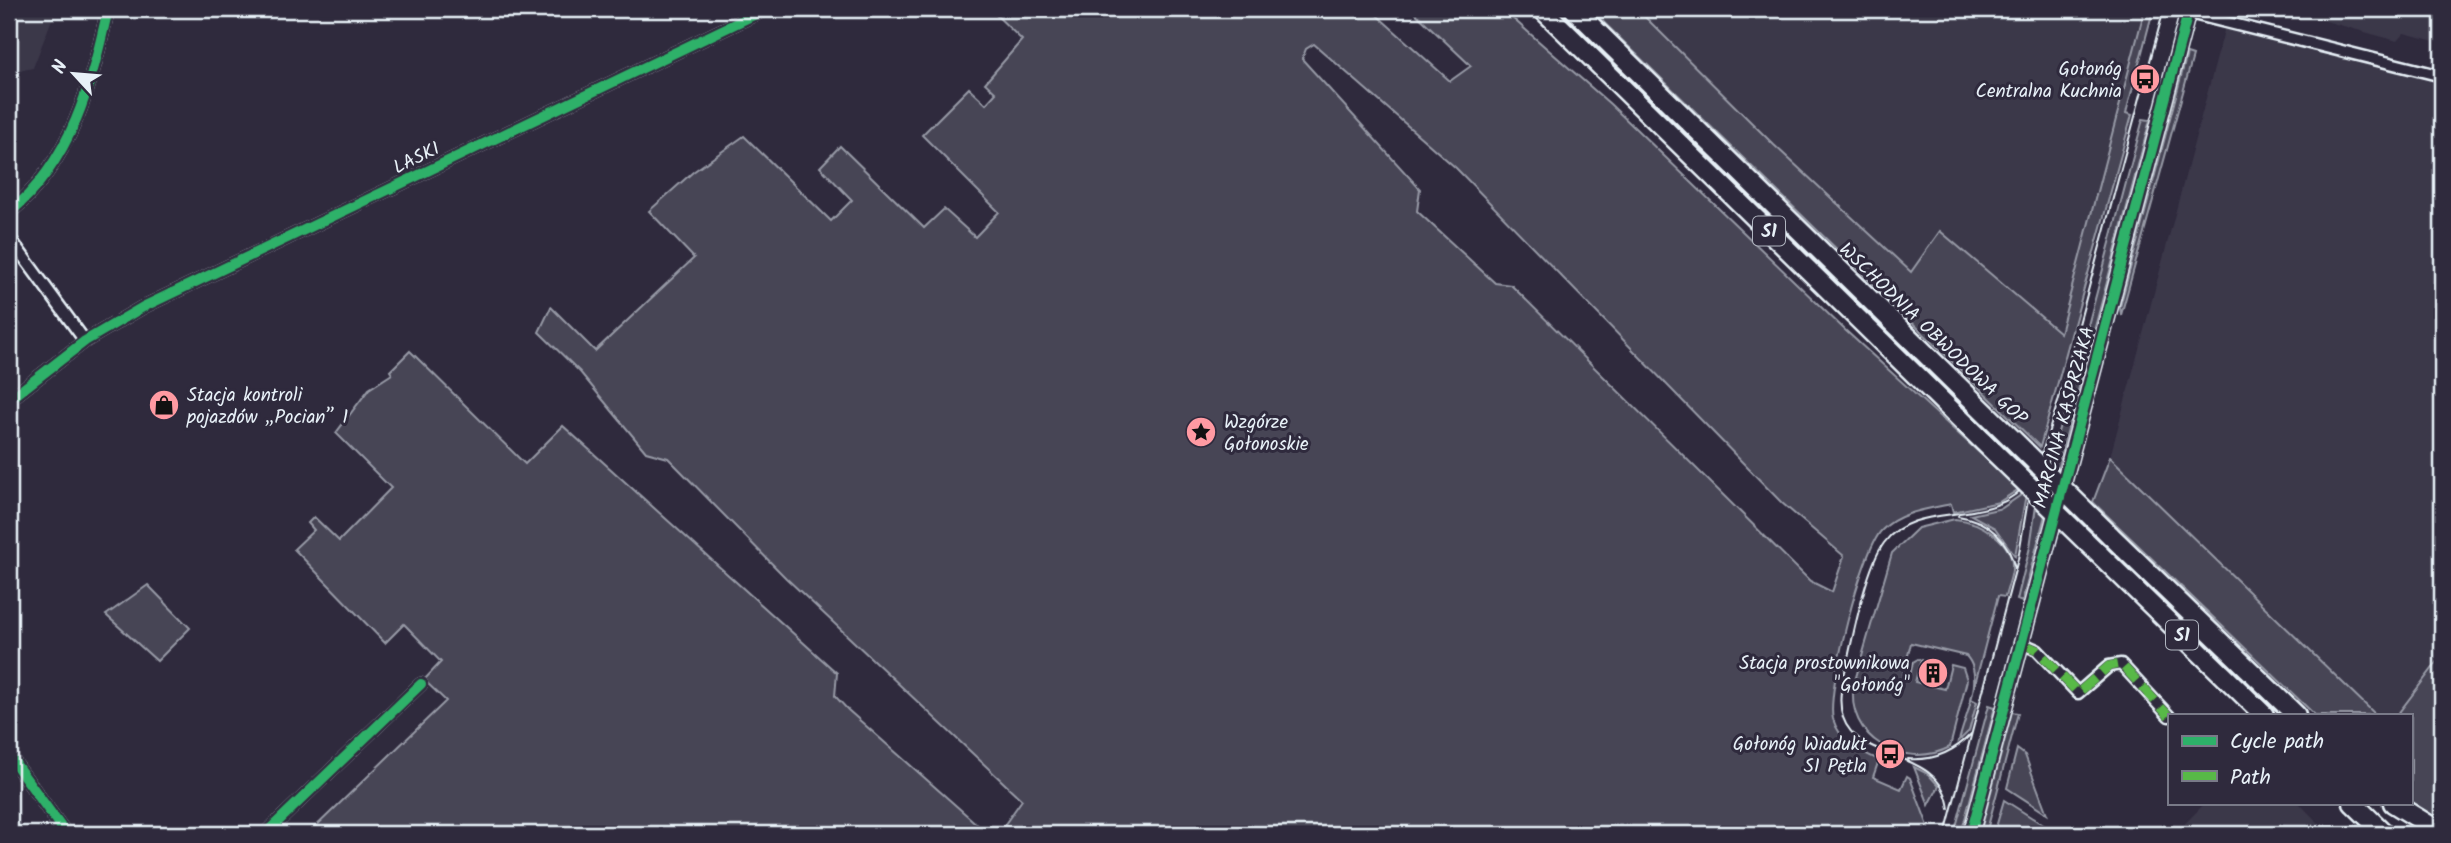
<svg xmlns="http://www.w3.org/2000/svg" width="2451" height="843" font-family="Kalam,sans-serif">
<rect width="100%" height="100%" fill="#2f2a3d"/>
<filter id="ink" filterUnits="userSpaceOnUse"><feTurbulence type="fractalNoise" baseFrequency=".0143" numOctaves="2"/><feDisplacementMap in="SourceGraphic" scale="14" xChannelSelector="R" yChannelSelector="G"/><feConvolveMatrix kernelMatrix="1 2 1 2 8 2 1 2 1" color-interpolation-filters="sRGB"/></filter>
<g filter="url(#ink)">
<g fill="#3b3749">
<path d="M9,9H56L33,68L9,73Z"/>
<path d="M1637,9H2132L2144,12L2060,333L1940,232L1911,272L1774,145Z"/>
<path d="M2282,9H2442V43L2404,33L2397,41Z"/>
<path d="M2225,27L2442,84V656L2397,715H2376L2110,457Z"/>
<path d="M2205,803H2299L2329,834H2175Z"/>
</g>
<g fill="#464455" stroke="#979aa6" stroke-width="2" fill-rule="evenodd">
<path d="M990,9H1232L1241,18L1250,9H1370L1450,81L1471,66L1411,9H1502L1610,104L1845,330L2019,489L1999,502L1953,512L1951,504C1928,509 1899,512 1882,530C1862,549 1826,693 1833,719C1840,742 1859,751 1879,760L1873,777L1901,789L1907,776L1910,778L1931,834H998L1022,800L786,578L668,458L646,452L580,372L539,332L551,307L595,351L694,258L649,211L693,172L744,136L831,221L852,200L820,167L840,146L924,228L944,209L975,237L999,212L922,135L969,88L986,104L996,93L985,83L1022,40ZM1314,44L1456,168L1782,503L1844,556L1832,592L1810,581L1511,285L1495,283L1417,211L1420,189L1302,59L1306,49Z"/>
<path d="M1590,9H1637L1774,145L1911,272L1940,231L2060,333L2144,12L2152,14L2126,113L2132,115L2040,447Z"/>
<path d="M2187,54L2193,56L2121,315L2120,307Z"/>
<path d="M2143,119L2150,120L2022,602L2017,600L2030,547L2036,506L2074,378Z"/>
<path d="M410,351L525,464L563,426L837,673L835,696L848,710L988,834H308L446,701L424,680L441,662L404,624L385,643L294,549L314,530L308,523L314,517L339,541L391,488L336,433L369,389L392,374L390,371Z"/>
<path d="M2110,457L2376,715H2315L2093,502Z"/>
<path d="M2024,493L2026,494L2015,556L1995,528L1971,515L2002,508Z"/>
<path d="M1955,519C1979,521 2015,541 2012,570C2011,579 2007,588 2005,597L1998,596L1971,699L1977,702L1969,731L1959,741C1964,718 1986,676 1966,656L1911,643L1902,680L1909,681L1913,662L1918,659L1921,660L1915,682L1945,689L1951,665L1963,668L1967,680L1950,747C1905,771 1844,738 1854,684L1892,553L1918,528Z"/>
<path d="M148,585L190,628L157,661L106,615Z"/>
<path d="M2442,656V826L2408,803H2411V715H2397Z"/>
<path d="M1989,705L1995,707L1961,834H1954Z"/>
<path d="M2012,712L2018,713L1986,834H1980Z"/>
<path d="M2017,749L2025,755L2047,814L2007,788Z"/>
<path d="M1914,767L1928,774L1939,786L1929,805Z"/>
<path d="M2004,800L2045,826L2050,834H1994Z"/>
</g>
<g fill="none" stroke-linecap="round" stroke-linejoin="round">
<g stroke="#e8f1f8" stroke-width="15">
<g id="minor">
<path d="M2173,9L2442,76"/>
<path d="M9,213C72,161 91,85 108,9"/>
<path d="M9,237L85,341"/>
<path d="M9,400L85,341L143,307L766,9"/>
<path d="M2021,643L2037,650L2078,693L2109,666L2121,664L2169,716"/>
<path d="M9,755L66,834"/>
<path d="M265,834L421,684"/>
</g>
</g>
<g stroke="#e8f1f8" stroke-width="18">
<path id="tertiary" d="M1971,834L2189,9"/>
</g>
<g stroke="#e8f1f8" stroke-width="23">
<g id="motorway">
<path d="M1542,9L1995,453"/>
<path d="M1574,9L1998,425"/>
<path d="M2110,535L2296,715"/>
<path d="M2100,555L2264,715"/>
<path d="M2353,803L2385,834"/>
<path d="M2393,803L2442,833"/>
</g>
</g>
<use href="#minor" stroke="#2f2a3d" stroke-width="10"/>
<use href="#tertiary" stroke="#2f2a3d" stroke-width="12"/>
<use href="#motorway" stroke="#2f2a3d" stroke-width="18"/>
<g stroke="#e8f1f8" stroke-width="2">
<path d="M1958,516C1988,520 2009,540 2015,569"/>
<path d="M1908,759C1933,761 1954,752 1971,734"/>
<path d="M1949,809C1940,733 1818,775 1844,676C1852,642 1865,569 1884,543C1917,497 1994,532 2030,479"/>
<path d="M1945,834L2018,559L2029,494L2058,402L2164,9"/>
</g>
<g stroke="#e8f1f8" stroke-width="23" stroke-linecap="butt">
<g id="motorway-bridge">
<path d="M1998,425L2110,535"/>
<path d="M1995,453L2100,555"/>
</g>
</g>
<use href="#motorway-bridge" stroke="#2f2a3d" stroke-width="18"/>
<path stroke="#58b947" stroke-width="9" stroke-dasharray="18 9" stroke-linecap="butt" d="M2021,643L2037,650L2078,693L2109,666L2121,664L2169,716"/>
<g stroke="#2f2a3d" stroke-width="15">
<g id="cycleway">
<path d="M9,213C72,161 91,85 108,9"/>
<path d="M9,400L85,341L143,307L766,9"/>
<path d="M9,755L66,834"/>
<path d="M265,834L421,684"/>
<path d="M1971,834L2189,9"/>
</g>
</g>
<use href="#cycleway" stroke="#2db169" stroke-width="10"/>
</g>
</g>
<defs>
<g id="bus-disc" transform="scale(1.575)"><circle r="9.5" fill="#ff9aa2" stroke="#2f2a3d"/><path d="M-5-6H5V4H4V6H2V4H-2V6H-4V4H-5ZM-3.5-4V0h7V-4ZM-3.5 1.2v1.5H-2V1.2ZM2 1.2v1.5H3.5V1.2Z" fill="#111"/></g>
<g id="shop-disc" transform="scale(1.575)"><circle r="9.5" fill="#ff9aa2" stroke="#2f2a3d"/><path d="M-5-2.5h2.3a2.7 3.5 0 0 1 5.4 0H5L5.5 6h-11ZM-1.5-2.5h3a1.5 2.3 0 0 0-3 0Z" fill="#111"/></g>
<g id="sight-disc" transform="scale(1.575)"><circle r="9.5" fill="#ff9aa2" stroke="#2f2a3d"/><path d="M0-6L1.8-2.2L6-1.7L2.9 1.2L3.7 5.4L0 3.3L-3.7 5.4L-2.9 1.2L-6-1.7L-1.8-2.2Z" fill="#111"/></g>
<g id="building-disc" transform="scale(1.575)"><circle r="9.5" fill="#ff9aa2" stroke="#2f2a3d"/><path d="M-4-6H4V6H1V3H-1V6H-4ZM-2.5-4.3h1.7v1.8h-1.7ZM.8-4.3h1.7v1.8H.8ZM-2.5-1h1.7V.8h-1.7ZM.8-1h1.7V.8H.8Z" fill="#111"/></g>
</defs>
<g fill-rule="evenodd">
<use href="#bus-disc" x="2145" y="79"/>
<use href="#shop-disc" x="164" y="405"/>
<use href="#sight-disc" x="1201" y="432"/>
<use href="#building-disc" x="1933" y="673"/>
<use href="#bus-disc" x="1890" y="754"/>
</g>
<g text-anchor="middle" stroke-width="6" stroke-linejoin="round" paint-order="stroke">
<g fill="#2f2a3d" stroke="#b0b5c0" stroke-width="2">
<rect x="1753" y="216.5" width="32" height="29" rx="5"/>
<rect x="2166" y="620.5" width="32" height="29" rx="5"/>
</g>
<g font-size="18" font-weight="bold" fill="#e8f1f8">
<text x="1769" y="237">S1</text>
<text x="2182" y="641">S1</text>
</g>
<g font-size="19" fill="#e8f1f8" stroke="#2f2a3d" text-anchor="end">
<text x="2122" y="75">Gołonóg<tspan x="2122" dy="22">Centralna Kuchnia</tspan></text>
<text x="187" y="401" text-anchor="start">Stacja kontroli<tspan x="187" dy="22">pojazdów „Pocian” 1</tspan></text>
<text x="1224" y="428" text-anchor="start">Wzgórze<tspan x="1224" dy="22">Gołonoskie</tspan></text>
<text x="1910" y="669">Stacja prostownikowa<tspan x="1910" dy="22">"Gołonóg"</tspan></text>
<text x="1867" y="750">Gołonóg Wiadukt<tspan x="1867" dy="22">S1 Pętla</tspan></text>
</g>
<g font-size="19" fill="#e8f1f8" stroke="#2f2a3d">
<text transform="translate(416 157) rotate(-26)" y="7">LASKI</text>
<text transform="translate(1934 333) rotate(44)" y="7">WSCHODNIA OBWODOWA GOP</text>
<text transform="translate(2063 417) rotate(-75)" y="7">MARCINA KASPRZAKA</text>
</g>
</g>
<rect width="2451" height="843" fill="none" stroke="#2f2a3d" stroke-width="35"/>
<rect x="18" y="18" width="2416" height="808" fill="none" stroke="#e8f1f8" stroke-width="2.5" filter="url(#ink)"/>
<rect x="2168" y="714" width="245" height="91" fill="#2f2a3d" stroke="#797a88" stroke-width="2"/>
<rect x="2182" y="736" width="35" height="10" fill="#2db169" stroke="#797a88" stroke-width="2"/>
<text x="2230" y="748" font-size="21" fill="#e8f1f8">Cycle path</text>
<rect x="2182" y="771" width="35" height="10" fill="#58b947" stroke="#797a88" stroke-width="2"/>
<text x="2230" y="784" font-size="21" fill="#e8f1f8">Path</text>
<g transform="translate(74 74) rotate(296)" stroke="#2f2a3d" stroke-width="5" paint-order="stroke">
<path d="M0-5L12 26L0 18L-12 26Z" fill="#e8f1f8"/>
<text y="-10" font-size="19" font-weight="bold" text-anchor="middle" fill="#e8f1f8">N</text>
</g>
</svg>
